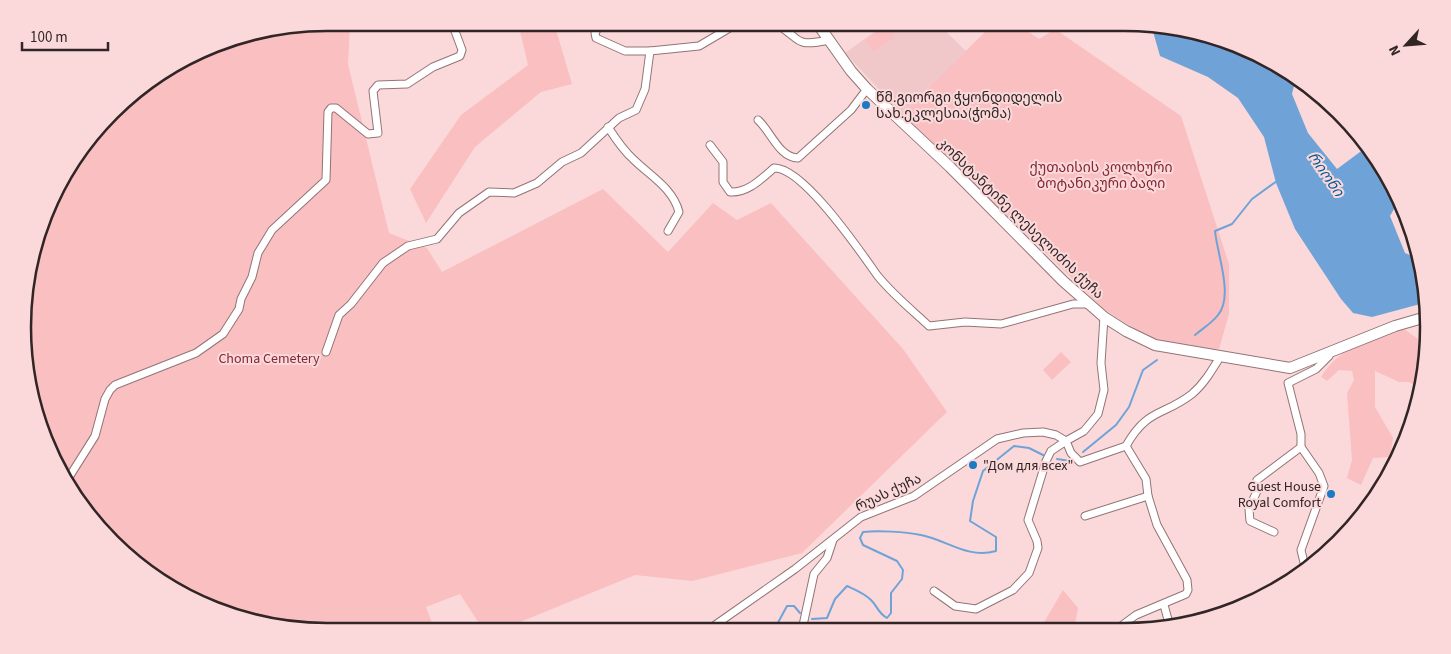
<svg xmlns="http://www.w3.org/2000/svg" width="1451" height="654" font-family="'Source Sans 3','Noto Sans Georgian',sans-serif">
<rect width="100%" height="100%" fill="#fbd9da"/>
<path fill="#f1c8c9" d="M887,23H937L966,51L902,114L845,53Z"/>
<g fill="#fabfc1">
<path d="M327,23H350L348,64L389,233L427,248L442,272L603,189L668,252L713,203L737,220L771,203L903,349L947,412L802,553L692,581L635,575L498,631H484L460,594L426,607L435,631H327L211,608L126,556L63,479L25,367L28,268L63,175L126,98L229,39Z"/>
<path d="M518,23H554L572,84L541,92L475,147L426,223L410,189L461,115L528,65Z"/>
<path d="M994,23H1015L1039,39L1055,29L1181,116L1229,264V314L1219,349H1194L1147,337L1104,309L902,114Z"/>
<path d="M886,24L895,36L874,52L865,41Z"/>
<path d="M1404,329L1425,344L1417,387L1409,382H1399L1375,371V407L1393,438L1390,457L1373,458L1361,485L1347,478L1352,460L1347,393L1354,380L1352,371L1339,370L1327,381L1321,377C1339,347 1372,338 1404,329Z"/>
<path d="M1061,352L1071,362L1052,380L1043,370Z"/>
<path d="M1063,590L1078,608L1074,629H1040Z"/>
</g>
<path fill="#6fa3d7" d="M1152,28L1240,46L1295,82L1292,94L1308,133L1337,169L1364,149L1401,204L1398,202L1390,216L1405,253L1415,257L1424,303L1372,317L1353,313L1341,299L1295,229L1276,183L1264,137L1238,98L1208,77L1160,56Z"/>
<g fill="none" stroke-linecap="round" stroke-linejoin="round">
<g stroke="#6fa3d7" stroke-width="2">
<path d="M1195,335C1202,329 1212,323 1218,315C1234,296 1217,254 1215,231L1232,224L1252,199L1277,181"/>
<path d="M1083,452L1116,425L1129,407L1143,370L1157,360"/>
<path d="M1057,459L1070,461"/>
<path d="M812,619L827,618L835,599L847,586C856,590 864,593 871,600C878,607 878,613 887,618L891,613V593L902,579L903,570L897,561L863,545L860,538L863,532C879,530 905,532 921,535C947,540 967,559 996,551V537L970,521L973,501L983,471L1014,446L1029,448L1043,455"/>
<path d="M774,630L787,606H794L800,613"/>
</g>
<g stroke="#927475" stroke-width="9">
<g id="minor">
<path d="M601,23L595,33L596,38L625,51H650"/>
<path d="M774,23C803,38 791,48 829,40"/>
<path d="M758,120C770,130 779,158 798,158L851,110L867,89"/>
<path d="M608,127C615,138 623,150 633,159C649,175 673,188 679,212L668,231"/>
<path d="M710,145L723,162V182L730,192C748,193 761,179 774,168C803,167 860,251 877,275C892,294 912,310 929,326L965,322L1001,324L1073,304H1088"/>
<path d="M1104,317L1101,363L1104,390L1098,414L1084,431L1066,441L1071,453L1080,462L1126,446C1147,408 1164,416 1192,394C1204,384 1212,370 1220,357"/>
<path d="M326,352L339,315L351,304L383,263L408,246L437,239L459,213L489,192L514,193L537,183L562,162L581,153L619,118L636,110L645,89L650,51L699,46L738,23"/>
<path d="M66,482L95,436L105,399L110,390L115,385L196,353L223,334L239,309L241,299L252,277L258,253L272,230L326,180L328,112L331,108H336L368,134L378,133L373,91L378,85L407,84L433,67L460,56L462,50L452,23"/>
<path d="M1085,516L1148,496"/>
<path d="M1274,532L1250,521L1249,509L1257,491L1254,488L1257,480L1301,447"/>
<path d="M1330,548C1340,535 1349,522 1364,514"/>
<path d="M1306,571L1301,550L1324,486L1319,473L1301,447V434L1288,383L1316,369L1329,356V353"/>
<path d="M1164,605L1170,627"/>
<path d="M1117,629L1136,615L1186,594L1188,590L1187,580L1157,525L1148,496L1146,479L1126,446"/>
<path d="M708,630L795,569L861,517L914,496L997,439L1023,433L1043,432L1056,435L1066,441L1051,451L1046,461L1028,520L1037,541L1038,548L1029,573L1013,590L976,609L955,606L934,591"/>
<path d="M802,630L814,574L827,558L833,540"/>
</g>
</g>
<g stroke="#927475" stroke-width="12">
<path id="secondary" d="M817,23L851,71L867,89L950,167L1063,281L1104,317L1126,331L1155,345L1290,368L1395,326L1426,317"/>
</g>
<use href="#minor" stroke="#fff" stroke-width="7"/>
<use href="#secondary" stroke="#fff" stroke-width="10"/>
</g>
<g fill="#1b79c5" stroke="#fbd9da" stroke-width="2">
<circle cx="866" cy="105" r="5"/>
<circle cx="973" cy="465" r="5"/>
<circle cx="1331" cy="494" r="5"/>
</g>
<g text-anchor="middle" stroke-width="4" stroke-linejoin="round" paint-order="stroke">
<g font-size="14" fill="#312526" stroke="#fbd9da" text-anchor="start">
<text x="876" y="102">წმ.გიორგი ჭყონდიდელის<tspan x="876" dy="16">სახ.ეკლესია(ჭომა)</tspan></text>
<text x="983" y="470">"Дом для всех"</text>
<text x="1321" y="491" text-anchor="end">Guest House<tspan x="1321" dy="16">Royal Comfort</tspan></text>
</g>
<g font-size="14" fill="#832835" stroke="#fbd9da">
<text x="1101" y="172">ქუთაისის კოლხური<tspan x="1101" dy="16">ბოტანიკური ბაღი</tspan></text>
<text x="269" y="363">Choma Cemetery</text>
</g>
<g font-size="14" fill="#312526" stroke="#fbd9da">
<text transform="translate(1021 218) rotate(44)" y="5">კონსტანტინე ლესელიძის ქუჩა</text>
<text transform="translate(888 492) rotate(-25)" y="5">რუას ქუჩა</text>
</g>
<g font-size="15" font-style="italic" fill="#025998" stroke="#fbd9da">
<text transform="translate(1326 174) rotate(55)" y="5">რიონი</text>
</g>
</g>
<path d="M0 0H1451V654H0ZM327 31H1124A296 296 0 0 1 1420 327V327A296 296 0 0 1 1124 623H327A296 296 0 0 1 31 327V327A296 296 0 0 1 327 31Z" fill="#fbd9da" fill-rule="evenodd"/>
<path fill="none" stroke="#312526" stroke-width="2.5" d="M327 31H1124A296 296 0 0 1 1420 327V327A296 296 0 0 1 1124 623H327A296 296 0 0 1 31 327V327A296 296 0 0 1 327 31Z"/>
<g transform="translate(1406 45) rotate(244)" stroke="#fbd9da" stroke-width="4" paint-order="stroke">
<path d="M0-4L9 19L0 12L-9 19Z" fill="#312526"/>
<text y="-8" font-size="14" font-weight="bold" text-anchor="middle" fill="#312526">N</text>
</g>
<path d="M22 42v8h86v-8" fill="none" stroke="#312526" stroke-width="2.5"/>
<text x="30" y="42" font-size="15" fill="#312526" stroke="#fbd9da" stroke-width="4" paint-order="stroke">100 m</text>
</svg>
